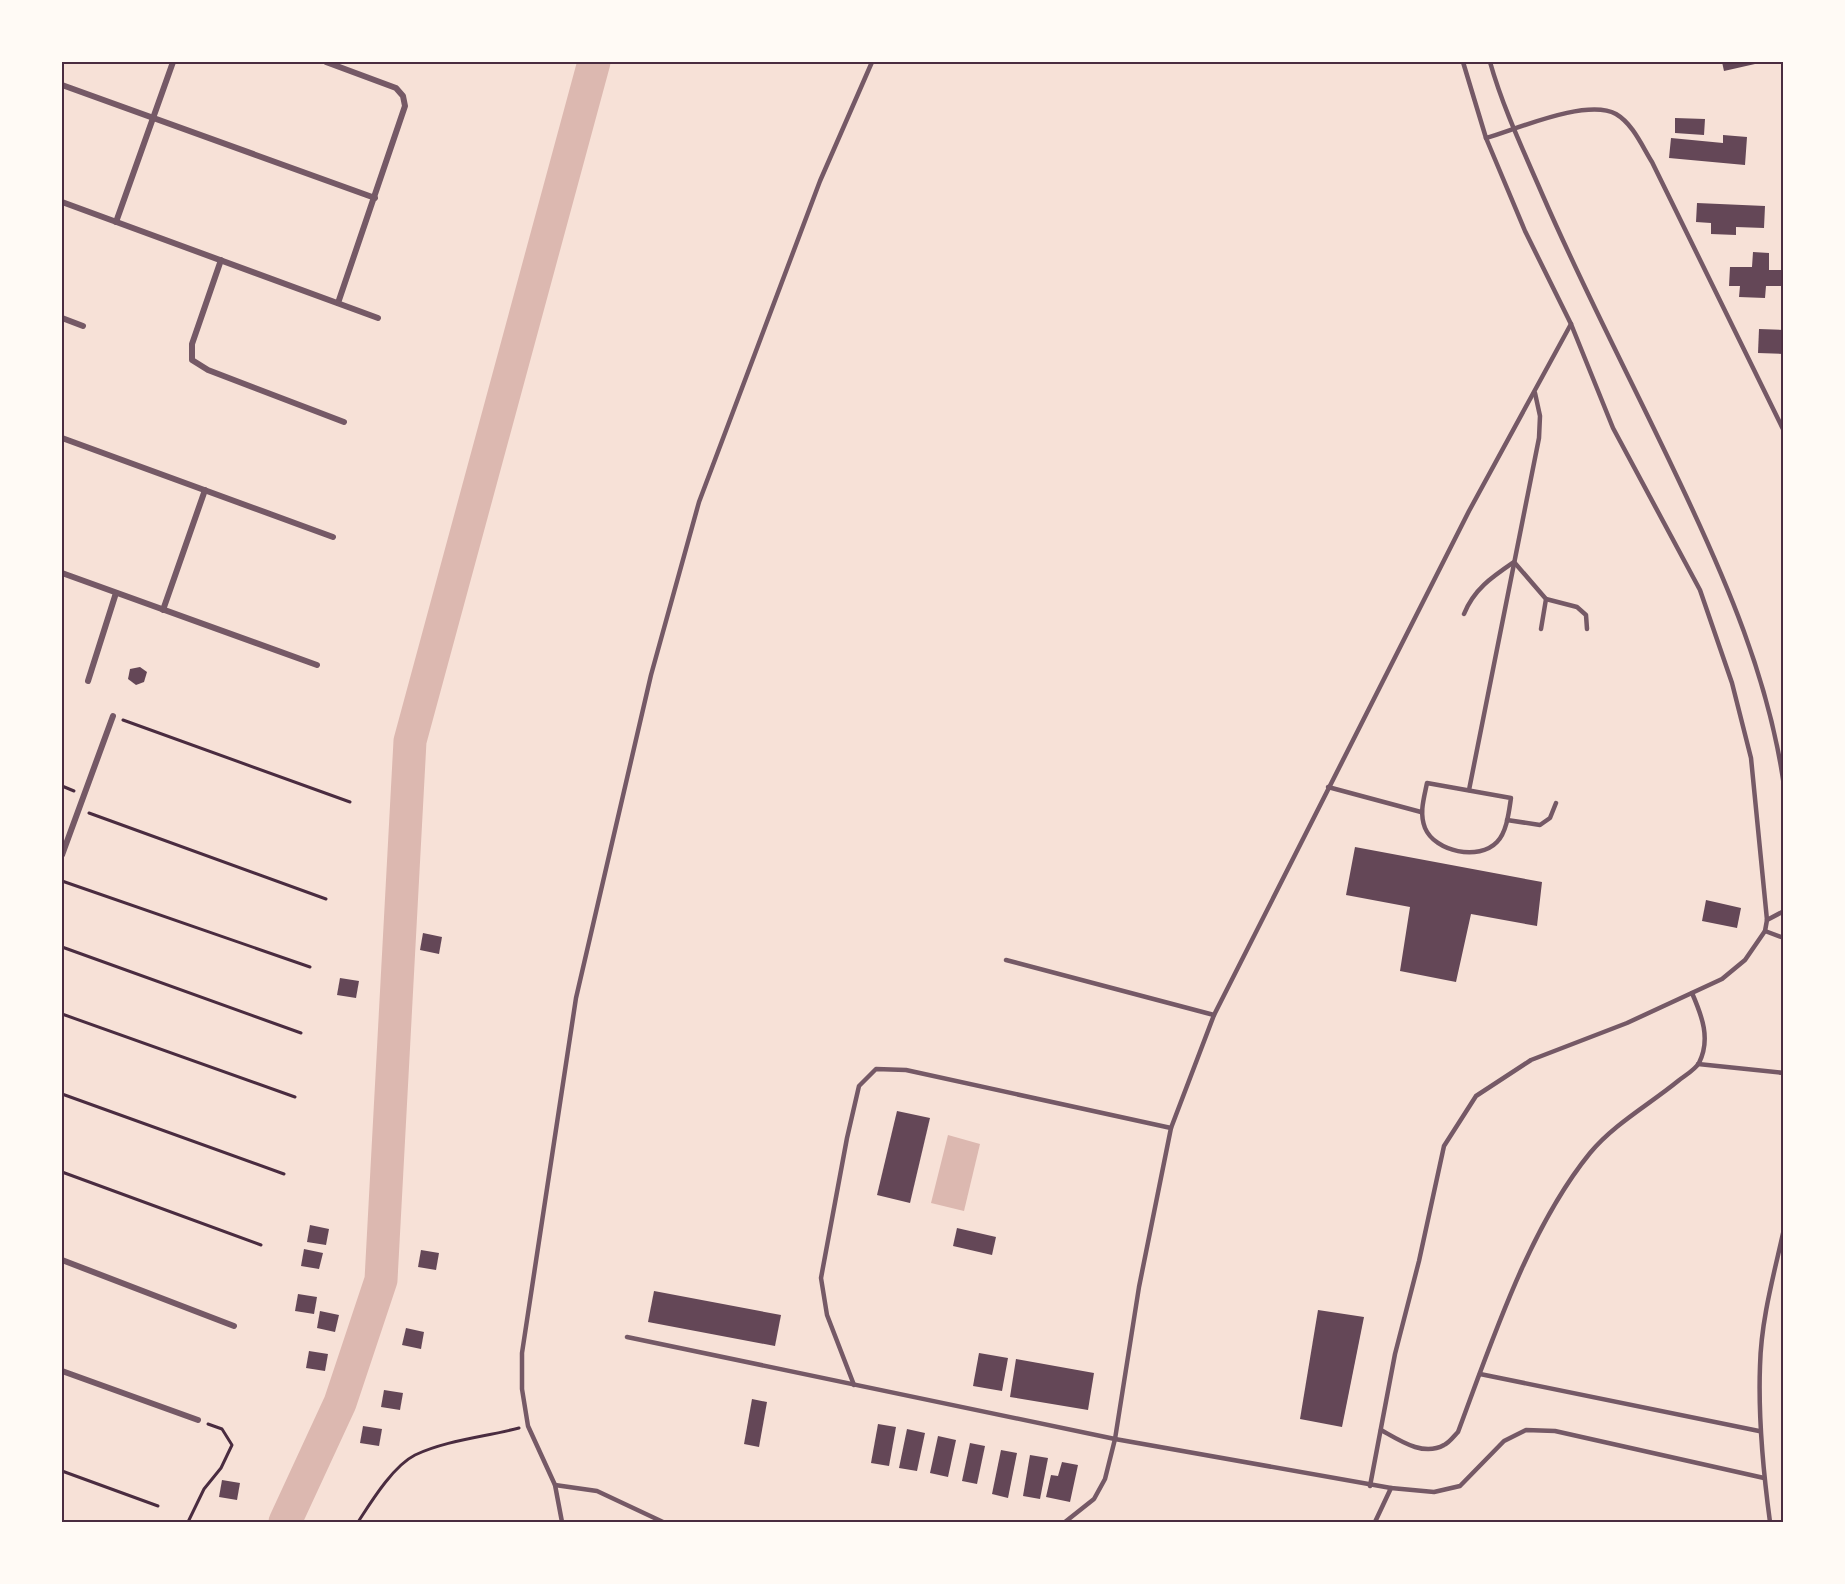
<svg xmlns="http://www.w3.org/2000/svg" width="1845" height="1584" font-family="Lato,sans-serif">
<rect width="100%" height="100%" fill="#f7e1d7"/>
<path fill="#dcb8b0" d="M948,1135L980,1144L964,1211L931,1203Z"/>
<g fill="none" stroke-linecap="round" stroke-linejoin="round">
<path stroke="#dcb8b0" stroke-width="33" d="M285,1522L340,1403L381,1280L410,741L594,62"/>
</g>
<g fill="#644757">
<path d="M1722,62H1754L1755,64L1724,71Z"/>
<path d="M1675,118L1705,119L1704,135L1675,133Z"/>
<path d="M1723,135L1747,137L1745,165L1669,158L1671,138L1723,143Z"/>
<path d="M1697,203L1765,206L1764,228L1736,227V235L1711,234V223L1696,222Z"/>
<path d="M1753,252L1769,253V270H1784V286H1766L1765,298L1739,297L1740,286H1729L1730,267H1752Z"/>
<path d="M1759,329L1784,330V354L1758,353Z"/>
<path d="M140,667L147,672L144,682L136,685L128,679L130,669Z"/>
<path d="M1355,847L1542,882L1537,926L1471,914L1456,982L1400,971L1410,907L1346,895Z"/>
<path d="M1706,900L1741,908L1737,928L1702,921Z"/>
<path d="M423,933L442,937L439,954L420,950Z"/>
<path d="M340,978L359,981L356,998L337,995Z"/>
<path d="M897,1111L930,1118L910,1203L877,1195Z"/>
<path d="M310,1225L329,1229L326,1245L307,1242Z"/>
<path d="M957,1228L996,1237L992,1255L953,1246Z"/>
<path d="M304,1249L323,1253L319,1269L301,1266Z"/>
<path d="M421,1250L439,1253L436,1270L418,1267Z"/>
<path d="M654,1291L781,1315L775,1346L648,1322Z"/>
<path d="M298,1294L317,1297L314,1314L295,1311Z"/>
<path d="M1318,1310L1364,1317L1342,1427L1300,1419Z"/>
<path d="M320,1311L339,1315L335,1332L317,1328Z"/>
<path d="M406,1328L424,1332L421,1349L402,1345Z"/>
<path d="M309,1351L328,1354L325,1371L306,1368Z"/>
<path d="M979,1353L1008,1358L1002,1391L973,1386Z"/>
<path d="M1016,1359L1094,1373L1088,1410L1010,1397Z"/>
<path d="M384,1390L403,1393L400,1410L381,1407Z"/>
<path d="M752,1399L767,1402L759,1447L744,1444Z"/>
<path d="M878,1424L896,1427L889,1466L871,1463Z"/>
<path d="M363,1426L382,1429L379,1446L360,1443Z"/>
<path d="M907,1429L925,1433L917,1471L899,1468Z"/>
<path d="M938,1436L956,1440L948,1477L930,1473Z"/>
<path d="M970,1443L985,1446L977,1484L962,1481Z"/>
<path d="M1001,1450L1017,1453L1008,1498L992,1494Z"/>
<path d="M1030,1455L1048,1458L1040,1499L1023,1496Z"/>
<path d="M1062,1462L1078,1465L1070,1502L1046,1497L1051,1475L1058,1476Z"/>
<path d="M222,1480L240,1483L237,1500L219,1497Z"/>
</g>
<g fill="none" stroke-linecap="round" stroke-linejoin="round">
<g stroke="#4a2c40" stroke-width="3">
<path d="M123,720L350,802"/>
<path d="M62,786L74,791"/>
<path d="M89,813L326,899"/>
<path d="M62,881L310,967"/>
<path d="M62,947L301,1033"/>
<path d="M62,1014L295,1097"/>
<path d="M62,1094L284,1174"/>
<path d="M62,1172L261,1245"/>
<path d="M62,1471L158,1506"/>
<path d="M188,1522L204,1489L221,1468L232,1445L222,1429L208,1424"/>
<path d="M358,1522C371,1502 393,1466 415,1455C447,1440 485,1437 519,1428"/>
</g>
<g stroke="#755966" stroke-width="4.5">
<path d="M1490,62C1503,108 1524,152 1543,196C1585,293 1635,387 1680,483C1726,580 1769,679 1784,786"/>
<path d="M1486,138C1517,129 1587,98 1616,114C1633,124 1642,146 1652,162L1784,431"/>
<path d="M1546,599L1577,607L1586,615L1587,629"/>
<path d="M1464,614C1474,589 1492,577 1514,562L1546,599L1541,629"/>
<path d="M1427,783L1511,798C1509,811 1507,832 1497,842C1479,861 1435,852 1425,828C1419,813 1424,798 1427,783Z"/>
<path d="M1328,787L1421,812"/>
<path d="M1469,790L1539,438L1540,416L1535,393"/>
<path d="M1507,820L1540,825L1550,818L1556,803"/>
<path d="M1767,920L1784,911"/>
<path d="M1765,931L1784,938"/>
<path d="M1006,960L1214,1015"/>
<path d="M1698,1064L1784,1073"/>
<path d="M627,1337L1115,1439L1391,1488L1375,1522"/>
<path d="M1480,1374L1759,1431"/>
<path d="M854,1385L827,1315L821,1278L847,1138L859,1086L876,1069L906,1070L1171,1128"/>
<path d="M1381,1430C1399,1440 1423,1457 1444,1445C1449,1443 1454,1436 1458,1432C1492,1341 1529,1228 1590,1153C1614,1124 1650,1104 1678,1081C1684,1076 1695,1070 1699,1063C1711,1039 1702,1016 1692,993"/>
<path d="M555,1485L597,1491L663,1522"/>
<path d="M1370,1486L1395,1354L1419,1261L1444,1146L1476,1096L1531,1060L1627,1023L1722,979L1745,960L1765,931L1767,920L1751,758L1732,683L1700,590L1613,428L1571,324L1525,231L1486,138L1463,62"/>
<path d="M1391,1488L1434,1492L1460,1486L1504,1441L1526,1430L1555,1431L1764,1478"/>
<path d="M562,1522L555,1485L528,1426L522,1389V1353L576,998L651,675L699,502L820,181L872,62"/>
<path d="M1065,1522L1094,1499L1105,1479L1115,1439L1139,1287L1171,1128L1214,1015L1469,511L1571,324"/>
<path d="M1770,1522C1763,1470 1758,1419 1760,1366C1761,1320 1774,1274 1784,1229"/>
</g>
<g stroke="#755966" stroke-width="6">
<path d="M326,62L396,88L403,96L405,106L338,303"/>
<path d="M62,85L375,198"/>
<path d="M62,202L378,318"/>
<path d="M116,222L173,62"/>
<path d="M221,260L192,344V360L208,370L344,422"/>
<path d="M62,318L83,326"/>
<path d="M62,438L333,537"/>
<path d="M62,573L317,665"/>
<path d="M163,610L205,490"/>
<path d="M88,681L116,593"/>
<path d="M62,855L113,716"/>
<path d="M62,1260L234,1326"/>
<path d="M62,1371L198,1420"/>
</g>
</g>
<rect width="1845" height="1584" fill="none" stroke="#fffaf5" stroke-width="126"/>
<rect x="63" y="63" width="1719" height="1458" fill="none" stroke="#4a2c40" stroke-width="2"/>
</svg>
